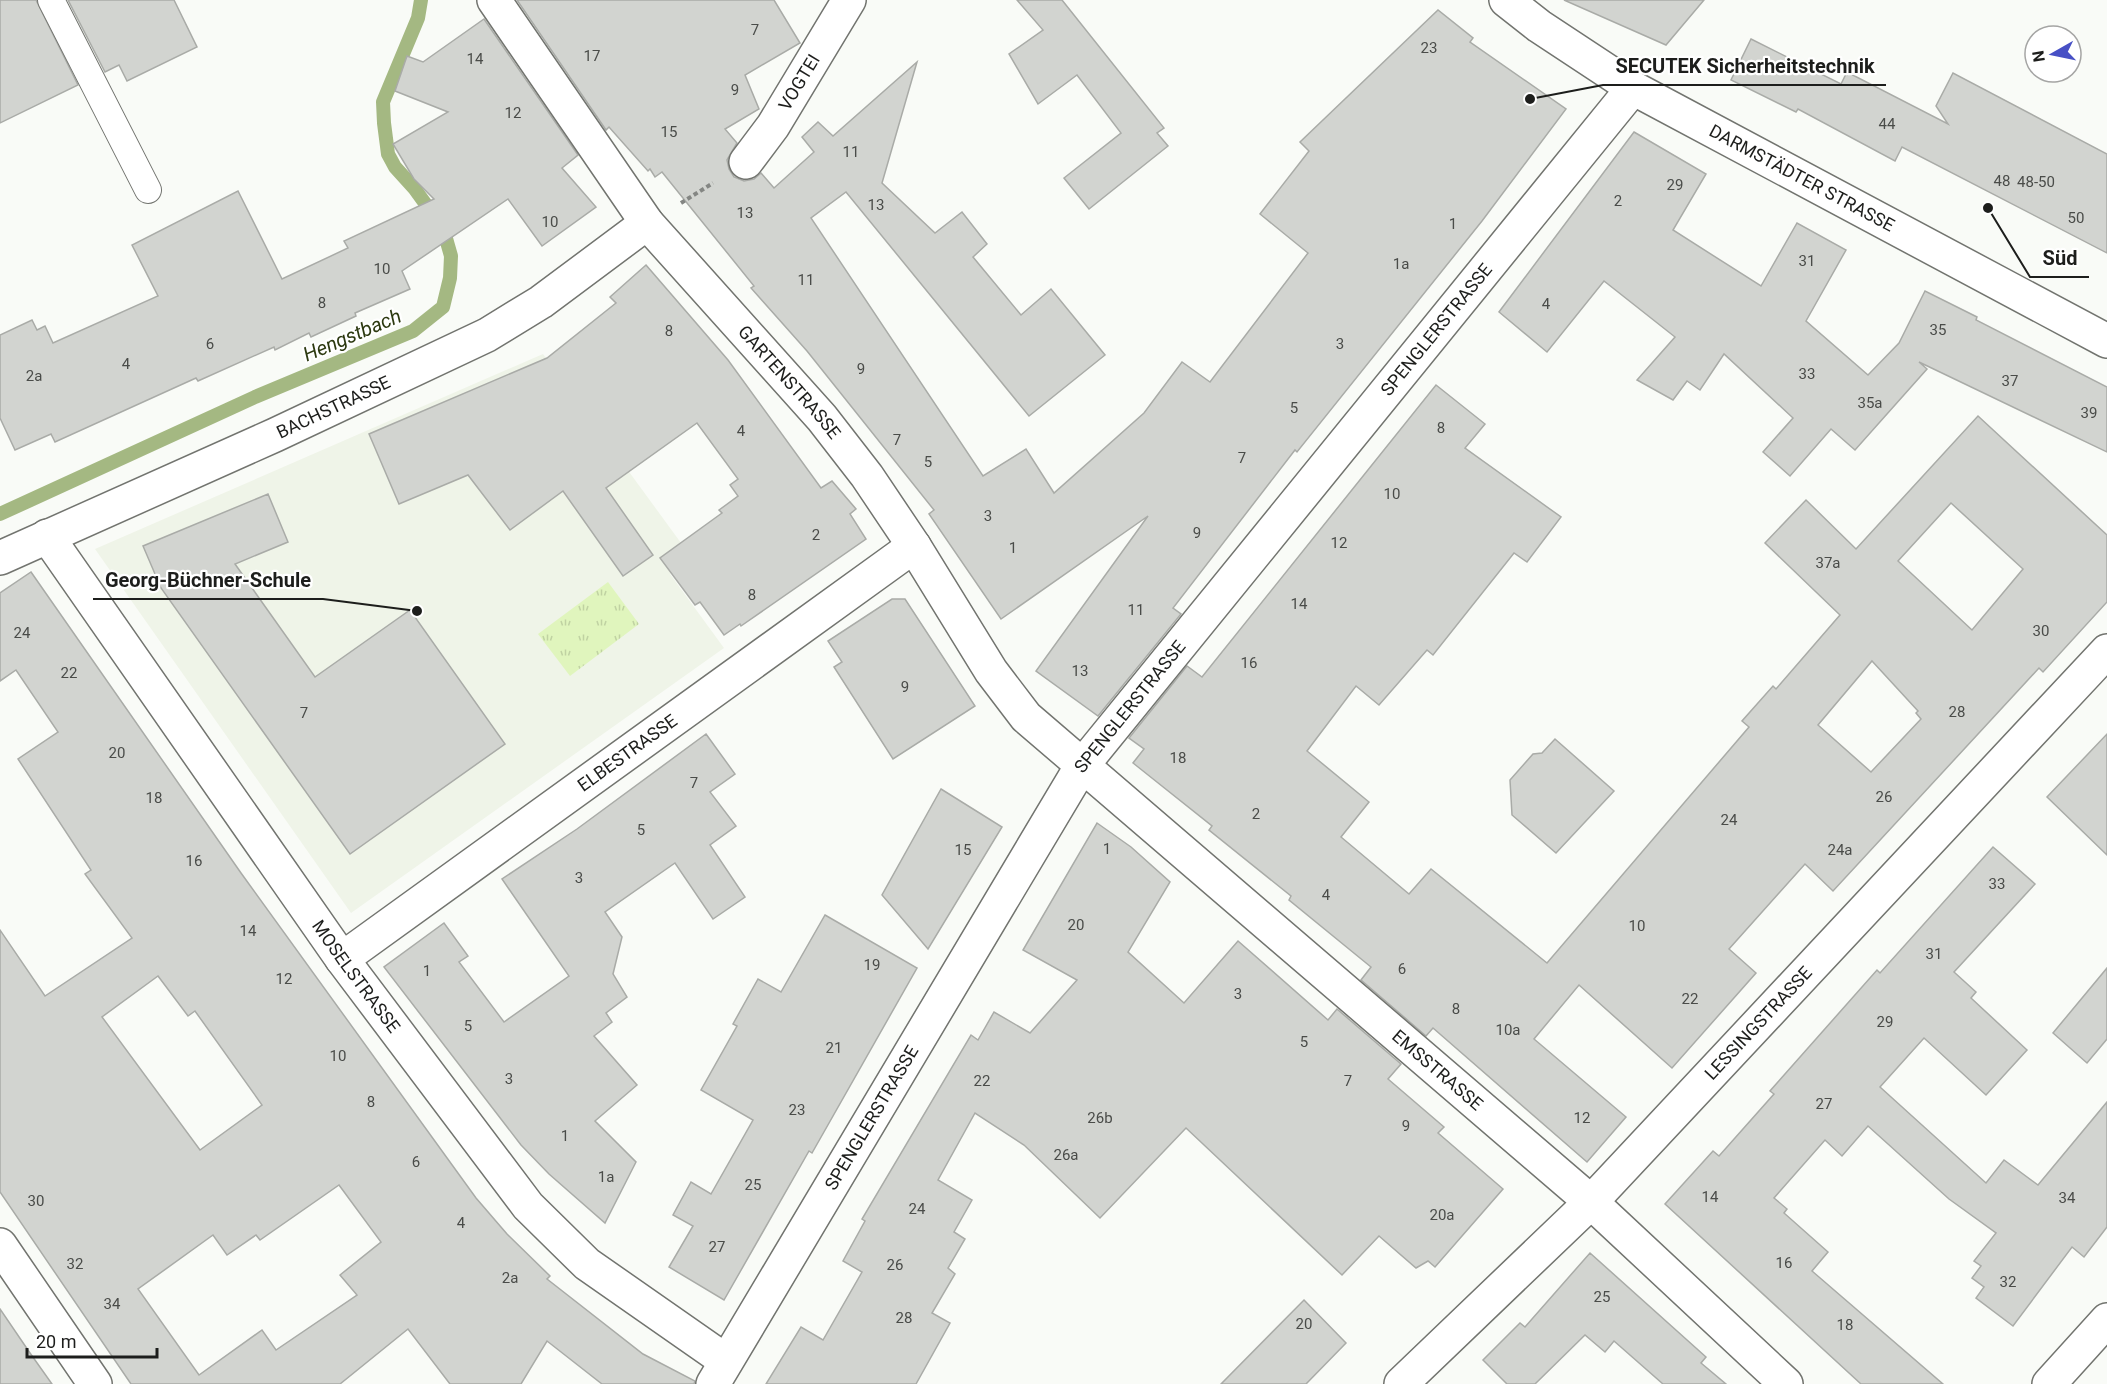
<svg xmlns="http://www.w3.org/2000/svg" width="2107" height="1384" font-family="Roboto,sans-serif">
<defs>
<pattern id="grass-tufts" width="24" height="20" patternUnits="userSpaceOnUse" patternTransform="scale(1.5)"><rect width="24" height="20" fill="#e0f5bd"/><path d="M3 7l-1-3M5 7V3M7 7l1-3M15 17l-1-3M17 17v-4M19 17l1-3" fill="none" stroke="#c0d2a2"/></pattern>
</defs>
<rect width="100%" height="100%" fill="#f9fbf7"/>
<path fill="#eff4e8" d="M543,354L692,558L670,574L724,648L351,913L95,549Z"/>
<path fill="url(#grass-tufts)" d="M608,582L639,624L570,676L538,634Z"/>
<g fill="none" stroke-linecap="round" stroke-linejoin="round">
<path stroke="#a4b882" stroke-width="14" d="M0,514L255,397L413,331L443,307L450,278L451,256L443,228L414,188L395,167L388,154L384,123L383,102L418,18L421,0"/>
</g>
<g fill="#d2d4d0" stroke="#a9aba7" stroke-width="1.5" fill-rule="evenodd">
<path d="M0,0H36L78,85L0,123Z"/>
<path d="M68,0H174L197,47L127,81L119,65L105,72Z"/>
<path d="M517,0H774L800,43L745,75L759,109L725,129L737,143L727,160L729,169L734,177L744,181L754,179L761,173L774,188L814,152L802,137L818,122L833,136L917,62L882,183L935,233L962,212L987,244L973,257L1021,315L1051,289L1105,355L1029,416L846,192L811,218L983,476L1026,449L1054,493L1144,413L1182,362L1210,382L1308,253L1260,214L1309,151L1300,142L1438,10L1473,38L1470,42L1566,109L1482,221L1297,452L1295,450L1173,608L1181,614L1098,716L1036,671L1148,516L1001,619L929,514L934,510L807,351L751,288L754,286L662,172L655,177L650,169L648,171L609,127L606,130Z"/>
<path d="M1017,0H1062L1164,128L1157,133L1168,146L1089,209L1064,178L1121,133L1077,75L1038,104L1009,54L1043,30Z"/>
<path d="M1564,0H1704L1666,45Z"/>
<path d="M484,19L578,155L562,168L596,207L542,246L508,199L402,271L410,289L355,313L356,316L311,337L309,333L275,350L274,347L198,381L196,378L55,442L51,434L15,450L0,418V335L32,320L37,330L45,326L53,343L158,296L132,245L238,191L282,279L348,248L344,241L434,199L414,179L393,144L448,112L395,91L407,56L423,62Z"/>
<path d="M1751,39L1841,84L1847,72L1948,124L1936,106L1953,73L2107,154V253L1902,147L1895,161L1798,109L1796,112L1731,80Z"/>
<path d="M1634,132L1706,174L1673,230L1761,286L1797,223L1846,250L1806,321L1868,375L1899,343L1925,291L1977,317L1976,320L2107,387V452L1919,362L1927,369L1855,450L1831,429L1790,476L1763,452L1793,418L1724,354L1700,390L1687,381L1673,400L1637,380L1675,337L1604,281L1547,352L1499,312Z"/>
<path d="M646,265L728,360L821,488L832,481L856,509L850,514L866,539L741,626L740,624L724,635L700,602L695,605L660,558L722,513L719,510L738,496L730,485L738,479L697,423L606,488L653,555L623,576L563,491L510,530L468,475L399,504L369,434L547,358L616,303L610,297Z"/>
<path d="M1436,385L1485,424L1465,448L1561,517L1527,562L1514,553L1433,655L1427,650L1379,705L1356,686L1307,751L1369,802L1341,837L1409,894L1431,869L1547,963L1749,727L1742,721L1773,686L1776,689L1840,615L1765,543L1806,500L1856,549L1978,416L2107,535V602L2043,672L2039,668L1833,891L1805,864L1729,949L1756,973L1672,1068L1579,985L1534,1039L1626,1117L1587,1162L1433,1028L1426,1036L1361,980L1371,967L1289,900L1291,896L1209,830L1212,826L1133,763L1144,749L1129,738L1187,666L1202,677ZM1951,503L2023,569L1972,630L1898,561ZM1872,661L1918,711L1916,713L1921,719L1871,772L1818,725Z"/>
<path d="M268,494L288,542L235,564L315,677L410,610L505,744L350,854L161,588L143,546Z"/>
<path d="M31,572L241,873L476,1198L507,1234L550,1276L547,1279L643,1354L695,1381L694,1384H602L547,1341L521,1384H450L408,1329L340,1384H131L0,1192V930L45,996L132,938L85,874L91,870L18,759L58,732L16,670L0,681V593ZM158,976L188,1016L195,1011L262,1105L200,1150L102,1017ZM339,1185L381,1242L340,1275L357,1295L276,1350L262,1330L199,1375L138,1289L213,1235L227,1255L256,1235L260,1240Z"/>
<path d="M892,599H905L975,706L893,759L834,667L842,662L828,641Z"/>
<path d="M706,734L735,774L710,792L736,826L710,845L745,897L713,919L675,863L605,912L622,937L613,974L627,997L606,1013L612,1022L594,1036L637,1085L595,1121L636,1162L605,1223L549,1174L521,1145L384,967L444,923L468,956L459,962L504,1022L569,976L502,879L577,829Z"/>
<path d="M2107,734V855L2047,797Z"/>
<path d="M1555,739L1614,791L1556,853L1512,815L1510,780L1533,754L1542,753Z"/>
<path d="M941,789L1002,827L928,949L882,895Z"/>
<path d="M1097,823L1131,847L1170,882L1128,952L1184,1003L1238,941L1328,1020L1337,1009L1401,1064L1388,1079L1444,1127L1438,1133L1503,1189L1435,1267L1428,1261L1416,1268L1379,1236L1342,1275L1186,1128L1100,1218L1024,1145L975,1113L938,1180L972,1200L954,1232L965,1239L948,1268L955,1274L932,1313L950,1323L916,1384H766L801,1327L823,1340L862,1272L843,1261L865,1221L862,1219L971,1035L978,1040L994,1012L1030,1033L1077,980L1023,950Z"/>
<path d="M1993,847L2035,884L1954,972L1976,992L1971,998L2027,1050L1986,1095L1924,1038L1880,1087L1986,1183L2004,1160L2038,1185L2107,1102V1227L2084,1257L2072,1247L2013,1326L1976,1298L1984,1287L1972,1278L1981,1266L1974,1261L1996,1233L1949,1199L1868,1126L1842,1156L1825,1140L1774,1198L1787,1209L1784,1213L1828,1252L1812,1271L1943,1384H1861L1665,1204L1713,1151L1719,1156L1774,1094L1770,1091L1877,970L1880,973Z"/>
<path d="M825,915L917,968L812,1153L809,1151L724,1300L669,1267L693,1226L673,1215L691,1182L711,1194L753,1120L701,1090L737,1026L733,1024L758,979L781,992Z"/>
<path d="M2107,968V1039L2087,1063L2053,1033Z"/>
<path d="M1590,1253L1706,1357L1701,1363L1726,1384H1663L1614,1341L1605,1352L1585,1335L1535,1384H1507L1483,1360L1520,1323L1525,1327Z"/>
<path d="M1304,1300L1346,1343L1306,1384H1221Z"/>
<path d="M0,1309L30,1353L52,1384H0Z"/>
</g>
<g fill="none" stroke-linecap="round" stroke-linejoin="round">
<g stroke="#72746f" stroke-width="28">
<path id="service" d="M51,0L148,190"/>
</g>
<g stroke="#72746f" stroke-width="36">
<g id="minor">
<path id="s1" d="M494,0L647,223L822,418L867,476L914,546L991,671L1026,717L1591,1202L1786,1384"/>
<path id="s2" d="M746,162L773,126L849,0"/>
<path id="s3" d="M47,536L342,959L528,1206L587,1264L726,1361"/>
<path id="s4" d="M0,558L275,435L487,335L541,302L647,223"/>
<path id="s5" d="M342,959L914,546"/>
<path d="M0,1245L95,1384"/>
<path id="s6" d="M713,1384L1081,767L1633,88"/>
<path id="s7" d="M1401,1384L1591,1202L2107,651"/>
</g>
</g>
<g stroke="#72746f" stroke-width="36">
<g id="tertiary">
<path id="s8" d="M1506,0L1539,26L1633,88L2107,341"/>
</g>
</g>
<g stroke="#72746f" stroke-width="36">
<path id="secondary" d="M2049,1384L2107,1320"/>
</g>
<path stroke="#848683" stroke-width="4" stroke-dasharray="4.5 3" stroke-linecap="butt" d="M681,203L713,183"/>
<use href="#service" stroke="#fff" stroke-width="26"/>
<use href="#minor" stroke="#fff" stroke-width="33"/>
<use href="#tertiary" stroke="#fff" stroke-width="33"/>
<use href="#secondary" stroke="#fff" stroke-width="33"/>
</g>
<g text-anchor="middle" stroke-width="4.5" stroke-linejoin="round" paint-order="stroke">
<g font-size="15" fill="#4a4c49">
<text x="755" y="35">7</text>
<text x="1429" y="53">23</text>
<text x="592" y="61">17</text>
<text x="475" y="64">14</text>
<text x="735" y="95">9</text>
<text x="513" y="118">12</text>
<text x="1887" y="129">44</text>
<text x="669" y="137">15</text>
<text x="851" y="157">11</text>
<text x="2002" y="186">48</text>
<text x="2036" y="187">48-50</text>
<text x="1675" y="190">29</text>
<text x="1618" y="206">2</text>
<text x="876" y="210">13</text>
<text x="745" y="218">13</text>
<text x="2076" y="223">50</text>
<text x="550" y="227">10</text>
<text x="1453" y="229">1</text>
<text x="1807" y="266">31</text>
<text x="1401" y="269">1a</text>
<text x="382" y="274">10</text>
<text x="806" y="285">11</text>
<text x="322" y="308">8</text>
<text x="1546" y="309">4</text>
<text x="1938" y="335">35</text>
<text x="669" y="336">8</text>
<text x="210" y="349">6</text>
<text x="1340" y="349">3</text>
<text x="126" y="369">4</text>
<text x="861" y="374">9</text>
<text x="1807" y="379">33</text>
<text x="34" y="381">2a</text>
<text x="2010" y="386">37</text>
<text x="1870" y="408">35a</text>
<text x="1294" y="413">5</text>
<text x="2089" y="418">39</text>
<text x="1441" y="433">8</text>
<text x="741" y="436">4</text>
<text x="897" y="445">7</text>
<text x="1242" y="463">7</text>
<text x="928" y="467">5</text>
<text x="1392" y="499">10</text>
<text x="988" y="521">3</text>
<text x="1197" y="538">9</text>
<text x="816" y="540">2</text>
<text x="1339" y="548">12</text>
<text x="1013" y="553">1</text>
<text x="1828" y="568">37a</text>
<text x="752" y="600">8</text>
<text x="1299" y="609">14</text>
<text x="1136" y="615">11</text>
<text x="2041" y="636">30</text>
<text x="22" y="638">24</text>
<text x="1249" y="668">16</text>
<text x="1080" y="676">13</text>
<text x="69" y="678">22</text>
<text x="905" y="692">9</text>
<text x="1957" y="717">28</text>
<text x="304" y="718">7</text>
<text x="117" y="758">20</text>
<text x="1178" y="763">18</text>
<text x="694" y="788">7</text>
<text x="1884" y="802">26</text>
<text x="154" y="803">18</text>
<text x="1256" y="819">2</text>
<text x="1729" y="825">24</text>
<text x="641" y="835">5</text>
<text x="1107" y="854">1</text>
<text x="963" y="855">15</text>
<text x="1840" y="855">24a</text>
<text x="194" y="866">16</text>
<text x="579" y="883">3</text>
<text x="1997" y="889">33</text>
<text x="1326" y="900">4</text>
<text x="1076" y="930">20</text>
<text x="1637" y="931">10</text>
<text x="248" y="936">14</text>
<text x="1934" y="959">31</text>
<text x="872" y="970">19</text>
<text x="1402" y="974">6</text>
<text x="427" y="976">1</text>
<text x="284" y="984">12</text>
<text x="1238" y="999">3</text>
<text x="1690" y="1004">22</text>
<text x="1456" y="1014">8</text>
<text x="1885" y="1027">29</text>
<text x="468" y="1031">5</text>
<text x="1508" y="1035">10a</text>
<text x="1304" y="1047">5</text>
<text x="834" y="1053">21</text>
<text x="338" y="1061">10</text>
<text x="509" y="1084">3</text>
<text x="982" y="1086">22</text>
<text x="1348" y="1086">7</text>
<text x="371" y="1107">8</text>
<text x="1824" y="1109">27</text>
<text x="797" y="1115">23</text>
<text x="1100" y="1123">26b</text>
<text x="1582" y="1123">12</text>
<text x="1406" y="1131">9</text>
<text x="565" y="1141">1</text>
<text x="1066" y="1160">26a</text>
<text x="416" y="1167">6</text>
<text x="606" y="1182">1a</text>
<text x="753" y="1190">25</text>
<text x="1710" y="1202">14</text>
<text x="2067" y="1203">34</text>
<text x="36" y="1206">30</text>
<text x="917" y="1214">24</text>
<text x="1442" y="1220">20a</text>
<text x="461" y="1228">4</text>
<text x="717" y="1252">27</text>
<text x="1784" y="1268">16</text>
<text x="75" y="1269">32</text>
<text x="895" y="1270">26</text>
<text x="510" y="1283">2a</text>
<text x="2008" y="1287">32</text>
<text x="1602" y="1302">25</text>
<text x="112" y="1309">34</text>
<text x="904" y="1323">28</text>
<text x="1304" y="1329">20</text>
<text x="1845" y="1330">18</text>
</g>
<g font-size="18" fill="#1d1e1c" stroke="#fff">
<text dy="6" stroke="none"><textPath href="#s2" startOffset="96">VOGTEI</textPath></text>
<text dy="6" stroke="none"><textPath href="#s8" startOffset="346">DARMSTÄDTER STRASSE</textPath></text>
<text dy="6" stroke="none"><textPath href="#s6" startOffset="1282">SPENGLERSTRASSE</textPath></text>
<text dy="6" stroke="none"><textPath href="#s1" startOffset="484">GARTENSTRASSE</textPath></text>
<text dy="6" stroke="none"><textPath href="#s4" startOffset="366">BACHSTRASSE</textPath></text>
<text dy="6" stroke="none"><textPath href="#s6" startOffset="796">SPENGLERSTRASSE</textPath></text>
<text dy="6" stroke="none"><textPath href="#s5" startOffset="352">ELBESTRASSE</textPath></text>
<text dy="6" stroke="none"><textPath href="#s3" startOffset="538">MOSELSTRASSE</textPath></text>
<text dy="6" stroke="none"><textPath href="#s7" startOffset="508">LESSINGSTRASSE</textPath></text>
<text dy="6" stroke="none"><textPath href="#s1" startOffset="1437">EMSSTRASSE</textPath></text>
<text dy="6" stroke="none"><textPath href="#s6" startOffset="310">SPENGLERSTRASSE</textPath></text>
</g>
<g font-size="20" font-style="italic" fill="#2c3910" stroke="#fff">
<text transform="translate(352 335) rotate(-23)" y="7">Hengstbach</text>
</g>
</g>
<path fill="none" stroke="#1d1e1c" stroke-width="2" d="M1530 99L1603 85H1886M1988 208L2030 277H2089M417 611L323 599H93"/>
<g fill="#1d1e1c" stroke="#fff" stroke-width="2">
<circle cx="1530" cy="99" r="6"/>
<circle cx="1988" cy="208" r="6"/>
<circle cx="417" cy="611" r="6"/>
</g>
<g font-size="20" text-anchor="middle" font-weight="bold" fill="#1d1e1c" stroke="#fff" stroke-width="4.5" stroke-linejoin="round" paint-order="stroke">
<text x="1745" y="73">SECUTEK Sicherheitstechnik</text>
<text x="2060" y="265">Süd</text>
<text x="208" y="587">Georg-Büchner-Schule</text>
</g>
<g transform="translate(2053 54) rotate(261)"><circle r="28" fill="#ffffff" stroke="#a5a5a4" stroke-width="1.5"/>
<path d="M0-4.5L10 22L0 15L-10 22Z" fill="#4750c5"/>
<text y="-9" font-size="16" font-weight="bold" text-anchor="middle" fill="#1d1e1c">N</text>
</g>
<path d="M27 1348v9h130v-9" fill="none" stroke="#1d1e1c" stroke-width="3"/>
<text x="36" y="1348" font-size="18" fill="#1d1e1c" stroke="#ffffff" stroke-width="4.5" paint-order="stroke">20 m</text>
</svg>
